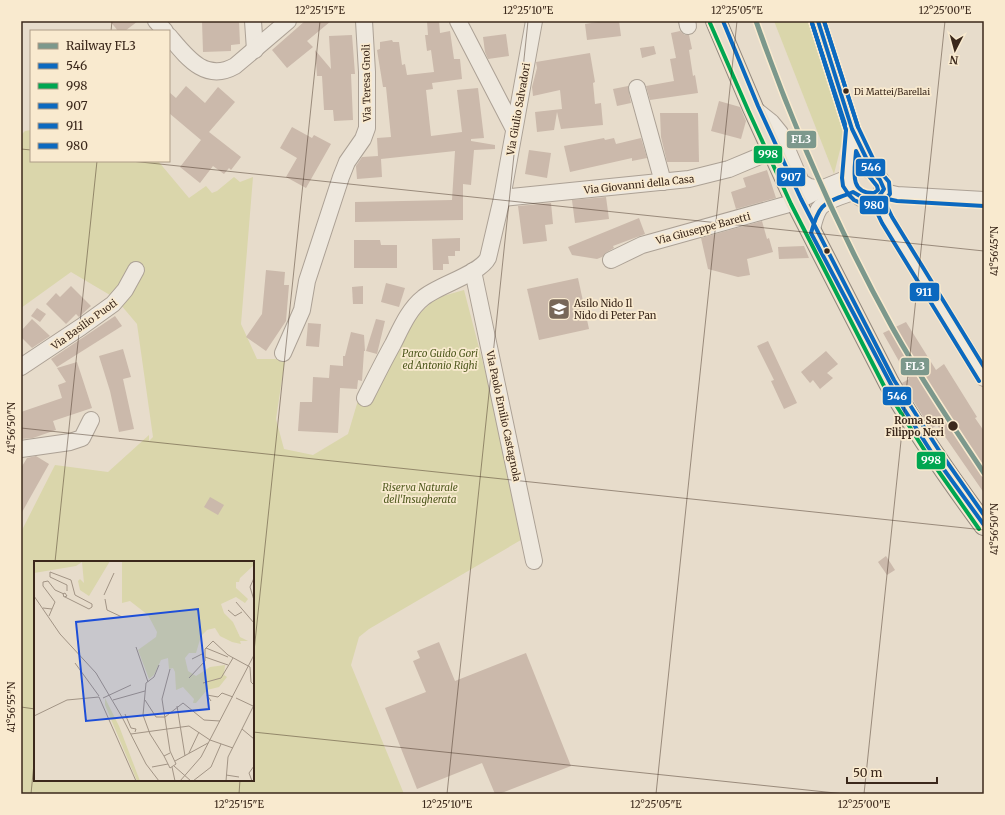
<svg xmlns="http://www.w3.org/2000/svg" width="1005" height="815" font-family="Merriweather,serif">
<rect width="100%" height="100%" fill="#e7dccb"/>
<g fill="#dad6ab" fill-rule="evenodd">
<path d="M774,21H810L840,115L843,130L842,142L834,174Z"/>
<path d="M31,130V161H158L189,198L206,186L212,193L217,191L234,177L240,182L253,177L241,324L257,359H285L276,419L284,449L313,455L348,434L359,397L413,320L436,298L464,290L496,413L526,537L369,629L359,637L351,665L404,794H21V532L55,465L108,472L149,435V441L153,437L137,324L115,298L71,272L21,308V135L25,131ZM35,562H253V780H35Z"/>
</g>
<g fill="#cbb9ab">
<path d="M110,21H138L125,31H118Z"/>
<path d="M202,21H239L240,44L231,45V51L203,52Z"/>
<path d="M305,21H331L307,41L313,47L287,68L272,50Z"/>
<path d="M427,21H439L440,33L450,31L454,59H460L462,79L432,83L433,89L426,90L431,136L462,132L457,90L478,88L484,138L471,139V141L495,145V149L474,150L471,185L463,184V220L355,222V202L452,200L455,151L381,159L382,177L357,179L356,166L362,157L378,156L377,138L391,137L386,87H383L377,50L380,49V42L392,40L393,42H399L402,65L405,64L407,75L434,72L431,50L427,51L425,35H428Z"/>
<path d="M597,21H619L621,36L587,40L585,24L598,22Z"/>
<path d="M680,31L685,35H689L692,49L689,50L693,76L695,75L698,93L650,100L646,86L674,81L670,59L676,58L671,33Z"/>
<path d="M506,34L509,56L488,59L485,52L483,37Z"/>
<path d="M352,35L355,74H351L353,120L334,121L333,110H324L322,76H317L315,50L331,69L329,36Z"/>
<path d="M654,46L656,54L642,58L640,48Z"/>
<path d="M590,53L595,82L593,83L595,104L601,103L603,125L561,129L557,112L554,130L537,132L535,112L562,109L560,90L533,96L532,87L537,68L536,62Z"/>
<path d="M186,86L205,103L218,87L235,102L209,132L241,157L231,170L229,168L224,174L213,166L200,183L180,167L201,140L169,113V92L176,98Z"/>
<path d="M628,86L631,103L617,106L613,89Z"/>
<path d="M719,101L740,107L746,121L741,139L711,131Z"/>
<path d="M660,113H698L699,162H667L661,137Z"/>
<path d="M292,127L312,138L314,135L331,144L306,188L286,177L297,158L280,148Z"/>
<path d="M604,138L605,140L614,138L616,144L641,138L647,158L632,161V158L570,172L564,146Z"/>
<path d="M529,150L551,153L547,178L525,174Z"/>
<path d="M767,170L776,198L736,209L731,192L746,187L743,178Z"/>
<path d="M606,197L609,219L575,223L572,200Z"/>
<path d="M551,203L553,224L545,225L547,241L523,244L518,206Z"/>
<path d="M639,218L645,234L613,246L614,248L607,252L602,257L597,259L572,255L568,247Z"/>
<path d="M762,221L767,239L769,238L773,252L747,259L750,275L738,277L708,269L701,238Z"/>
<path d="M460,238V251H455V256H448L449,264H443V270H433L432,239Z"/>
<path d="M354,240H380L381,245H397V268H354Z"/>
<path d="M804,246L809,258L779,259L778,247Z"/>
<path d="M266,270L285,272L284,285H289L286,321L266,351L246,337L262,314Z"/>
<path d="M578,278L589,329L539,340L527,289Z"/>
<path d="M386,283L405,288L399,307L381,302Z"/>
<path d="M71,286L91,306L79,317L76,314L66,324L46,304L56,293L60,297Z"/>
<path d="M363,286V304H353L352,287Z"/>
<path d="M37,308L46,314L40,322L31,316Z"/>
<path d="M115,316L122,326L57,367L51,359Z"/>
<path d="M32,319L50,336L32,348L21,337V331Z"/>
<path d="M376,319L385,321L377,354L366,351Z"/>
<path d="M906,322L936,370L944,364L977,417L975,418L984,431V493L937,425L931,429L902,383L909,379L883,333Z"/>
<path d="M308,323L321,324L319,347L306,346Z"/>
<path d="M351,332L364,335L365,351H364L362,381L358,380L357,389L340,388L338,433L298,431L300,402H312L313,377L329,378L330,365L343,366V356H345Z"/>
<path d="M768,341L797,403L784,409L771,381L774,380L757,346Z"/>
<path d="M123,349L131,377L123,379L134,429L119,432L110,391L99,356Z"/>
<path d="M826,351L838,364L827,373L833,378L820,389L813,380L810,383L801,372Z"/>
<path d="M77,362L92,408L53,421L56,430L33,438L21,439V412L62,398L58,385L66,382L57,368Z"/>
<path d="M36,456L49,464L21,514V468L27,458Z"/>
<path d="M210,497L224,505L218,515L204,507Z"/>
<path d="M886,556L895,570L887,575L878,562Z"/>
<path d="M439,642L455,681L526,653L571,766L499,794H495L482,763L417,789L385,708L426,692L413,661L420,658L417,651Z"/>
</g>
<g fill="none" stroke-linecap="round" stroke-linejoin="round">
<g stroke="#aca195" stroke-width="18">
<g id="minor">
<path d="M156,21L165,31"/>
<path d="M253,21L255,50"/>
<path d="M458,21L514,129"/>
<path d="M687,21L688,26"/>
<path d="M818,21L852,129L873,172"/>
<path d="M169,36C186,56 205,83 235,66L288,21"/>
<path d="M637,88L663,182"/>
<path d="M753,108L771,122L780,133L801,182L809,187L821,189"/>
<path d="M848,175L853,168C869,163 892,182 879,198L873,200L861,198L853,192L848,184V178L852,129"/>
<path d="M884,192L897,195L984,200"/>
<path d="M502,198L689,179L729,169L772,151"/>
<path d="M877,199L887,220L984,378"/>
<path d="M811,233C813,225 815,215 819,209C824,201 844,195 853,192"/>
<path d="M611,260L642,245L796,202L821,189L848,178"/>
<path d="M473,271L534,561"/>
<path d="M283,353L302,310L307,281L341,177L347,162L363,139L367,128V72L364,21"/>
<path d="M21,367L81,327L113,304L125,290L136,270"/>
<path d="M365,398C374,380 383,362 393,344C401,328 409,309 423,298C438,285 480,274 488,258L502,198L534,21"/>
<path d="M21,449L70,442L82,438L91,420"/>
</g>
</g>
<g stroke="#91867b" stroke-width="22">
<path id="major" d="M716,21L753,108L796,202L889,383C918,433 950,479 984,525"/>
</g>
<use href="#minor" stroke="#eee8de" stroke-width="16"/>
<use href="#major" stroke="#e6ddce" stroke-width="20"/>
<g stroke="#f9eacf" stroke-width="7">
<path id="bus-1" d="M818,21L852,129L873,172L880,180L884,189L877,199H865L853,192C824,204 820,201 811,233L904,409L932,453L984,525"/>
</g>
<g stroke="#f9eacf" stroke-width="7">
<path id="bus-2" d="M710,23L748,110L791,204L884,386L930,459L979,529"/>
</g>
<g stroke="#f9eacf" stroke-width="7">
<path id="bus-3" d="M723,21L758,106L801,199L894,380L940,452L984,515"/>
</g>
<g stroke="#f9eacf" stroke-width="7">
<g id="bus-4">
<path d="M824,21L858,127"/>
<path d="M812,23L846,130"/>
<path d="M812,23L845,124"/>
<path d="M856,151L868,175L877,186L878,190L874,193C848,194 855,169 856,151Z"/>
<path d="M883,198L897,201L984,206"/>
<path d="M872,202L882,223L979,381"/>
</g>
</g>
<g stroke="#f9eacf" stroke-width="7">
<g id="bus-5">
<path d="M812,23L846,130L842,178L843,186L849,195L854,200L865,205H879L890,194L889,182L878,169L858,127L824,21"/>
<path d="M882,196L892,217L984,367"/>
</g>
</g>
<use href="#bus-1" stroke="#0c69bf" stroke-width="4"/>
<use href="#bus-2" stroke="#00a651" stroke-width="4"/>
<use href="#bus-3" stroke="#0c69bf" stroke-width="4"/>
<use href="#bus-4" stroke="#0c69bf" stroke-width="4"/>
<use href="#bus-5" stroke="#0c69bf" stroke-width="4"/>
<g stroke="#f9eacf" stroke-width="8">
<path id="rail-1" d="M756,21C793,127 838,229 892,327C920,377 952,425 984,473"/>
</g>
<use href="#rail-1" stroke="#7c988c" stroke-width="5"/>
</g>
<path fill="none" stroke="#3b281b" stroke-width="1" stroke-opacity="0.45" d="M111,31L112,21M21,149L31,150M131,161L984,251M21,428L984,530M55,562L97,161M253,661L320,21M21,707L35,709M253,732L845,794M31,794L35,753M239,794L240,780M447,794L528,21M656,794L737,21M864,794L945,21"/>
<defs>
<g id="school-square" transform="scale(1.15)"><rect x="-9" y="-9" width="18" height="18" rx="4" fill="#776759" stroke="#f9eacf"/><path d="M0-5L7-2L0 1L-7-2ZM-4 1L0 2.5L4 1V4Q0 6-4 4Z" fill="#fff"/></g>
</defs>
<g fill-rule="evenodd">
<use href="#school-square" x="559" y="309"/>
</g>
<g fill="#3b281b" stroke="#f9eacf" stroke-width="1.5">
<circle cx="846" cy="91" r="3.5"/>
<circle cx="827" cy="251" r="3.5"/>
<circle cx="953" cy="426" r="5.5"/>
</g>
<g text-anchor="middle" stroke-width="3.5" stroke-linejoin="round" paint-order="stroke">
<g font-size="9" fill="#3b281b" stroke="#f9eacf" text-anchor="start">
<text x="854" y="95">Di Mattei/Barellai</text>
</g>
<g font-size="10" fill="#3b281b" stroke="#f9eacf">
<text transform="translate(366 83) rotate(-91)" y="4">Via Teresa Gnoli</text>
<text transform="translate(518 109) rotate(-80)" y="4">Via Giulio Salvadori</text>
<text transform="translate(639 184) rotate(-6)" y="4">Via Giovanni della Casa</text>
<text transform="translate(703 228) rotate(-15)" y="4">Via Giuseppe Baretti</text>
<text transform="translate(84 324) rotate(-36)" y="4">Via Basilio Puoti</text>
<text transform="translate(504 416) rotate(78)" y="4">Via Paolo Emilio Castagnola</text>
</g>
<g font-size="10" fill="#3b281b" stroke="#f9eacf" text-anchor="start">
<text x="574" y="307">Asilo Nido Il<tspan x="574" dy="12">Nido di Peter Pan</tspan></text>
</g>
<g font-size="10" font-style="italic" fill="#505a1f" stroke="#f9eacf">
<text x="440" y="357">Parco Guido Gori<tspan x="440" dy="12">ed Antonio Righi</tspan></text>
<text x="420" y="491">Riserva Naturale<tspan x="420" dy="12">dell'Insugherata</tspan></text>
</g>
<g font-size="10" font-weight="bold" fill="#3b281b" stroke="#f9eacf" text-anchor="end">
<text x="944" y="424">Roma San<tspan x="944" dy="12">Filippo Neri</tspan></text>
</g>
</g>
<g transform="translate(34 561)">
<rect width="220" height="220" fill="#e7dccb"/>
<path d="M0,0H76L55,35L46,29L44,20L46,18L50,22L48,1L42,5L0,12ZM88,0H220V4L206,17L205,21H202V27L214,38L211,42L202,36L187,43L190,52L199,61L206,76L214,80H206L207,83L198,81L186,75L181,67L173,69L167,75L162,92H155L151,97L154,110L162,115L176,106L191,104L190,114L193,116L185,126L173,129L162,142H159L160,138L149,126L142,129L141,111L139,107L135,108L134,97L127,99L120,114L115,118L104,89L122,76L123,71L114,54L96,40L88,42ZM71,137L85,165L106,220H103L71,144Z" fill="#dad6ab"/>
<path fill="none" stroke="#a29485" stroke-width="1" d="M220,17L216,26L220,39M31,32L33,35L30,36L29,33ZM70,34L80,12M0,35L26,73L62,112L88,156L112,203L125,220M31,36L55,48L58,46V43L41,34L37,19L16,11V16L33,24V30M71,38L73,49L88,56M202,41L220,62M9,47L18,48L15,55M18,48L21,41L9,25V21L14,20L21,29L30,33M194,49L201,55L208,51M102,86L114,121M172,87L194,96M171,96L194,104M158,98L170,92M41,102L65,135M125,104L120,116L112,122L109,154L116,173L130,195M136,108L128,138L136,190L142,203L136,207L130,195L136,192M155,117L171,100V88L179,80L194,94L216,106L217,121L220,124M169,122L187,117L199,97M65,136L102,220M69,137L97,124M202,137L219,145M79,139L111,130M111,139L122,156H131M177,140L173,134L184,136L188,132L199,136M143,145L151,195M91,153L97,167L102,168L101,171M0,155L33,139L65,136M131,156L149,142L170,159L186,160M208,168L220,178M97,173L155,165L176,179L199,187M155,192L165,171M141,200L174,182M140,205L157,220M118,206L134,203M138,206L141,220M192,214L205,216M146,220L167,196L220,94M159,220L177,206L187,183M192,220L194,196L220,144M218,220L215,212L220,205"/>
<path fill="#1d4ed8" fill-opacity="0.15" stroke="#1d4ed8" stroke-width="2" d="M164,48L175,148L52,160L42,61Z"/>
<rect width="220" height="220" fill="none" stroke="#3b281b" stroke-width="2"/>
</g>
<g stroke="#f9eacf" stroke-width="1.5">
<rect x="786" y="130" width="31" height="19" rx="4" fill="#7c988c"/>
<rect x="753" y="145" width="30" height="19" rx="4" fill="#00a651"/>
<rect x="855" y="158" width="31" height="19" rx="4" fill="#0c69bf"/>
<rect x="776" y="167" width="30" height="20" rx="4" fill="#0c69bf"/>
<rect x="859" y="195" width="30" height="20" rx="4" fill="#0c69bf"/>
<rect x="909" y="282" width="31" height="20" rx="4" fill="#0c69bf"/>
<rect x="900" y="357" width="30" height="19" rx="4" fill="#7c988c"/>
<rect x="882" y="386" width="30" height="20" rx="4" fill="#0c69bf"/>
<rect x="916" y="451" width="30" height="19" rx="4" fill="#00a651"/>
</g>
<g font-size="11" text-anchor="middle" font-weight="bold" fill="#fff">
<text x="801" y="143">FL3</text>
<text x="768" y="158">998</text>
<text x="871" y="171">546</text>
<text x="791" y="181">907</text>
<text x="874" y="209">980</text>
<text x="924" y="296">911</text>
<text x="915" y="370">FL3</text>
<text x="897" y="400">546</text>
<text x="931" y="464">998</text>
</g>
<rect width="1005" height="815" fill="none" stroke="#f9eacf" stroke-width="44"/>
<rect x="30" y="30" width="140" height="132" fill="#f9eacf" stroke="#ad9c87"/>
<rect x="38" y="43" width="20" height="6" fill="#7c988c" stroke="#ad9c87"/>
<text x="66" y="50" font-size="12" fill="#3b281b">Railway FL3</text>
<rect x="38" y="63" width="20" height="6" fill="#0c69bf" stroke="#ad9c87"/>
<text x="66" y="70" font-size="12" fill="#3b281b">546</text>
<rect x="38" y="83" width="20" height="6" fill="#00a651" stroke="#ad9c87"/>
<text x="66" y="90" font-size="12" fill="#3b281b">998</text>
<rect x="38" y="103" width="20" height="6" fill="#0c69bf" stroke="#ad9c87"/>
<text x="66" y="110" font-size="12" fill="#3b281b">907</text>
<rect x="38" y="123" width="20" height="6" fill="#0c69bf" stroke="#ad9c87"/>
<text x="66" y="130" font-size="12" fill="#3b281b">911</text>
<rect x="38" y="143" width="20" height="6" fill="#0c69bf" stroke="#ad9c87"/>
<text x="66" y="150" font-size="12" fill="#3b281b">980</text>
<g transform="translate(955 50) rotate(186)" stroke="#f9eacf" stroke-width="3" paint-order="stroke">
<path d="M0-3L7 15L0 10L-7 15Z" fill="#3b281b"/>
<text y="-6" font-size="11" font-weight="bold" text-anchor="middle" fill="#3b281b">N</text>
</g>
<path d="M847 777v6h90v-6" fill="none" stroke="#3b281b" stroke-width="2"/>
<text x="853" y="777" font-size="12" fill="#3b281b" stroke="#f9eacf" stroke-width="3" paint-order="stroke">50 m</text>
<rect x="22" y="22" width="961" height="771" fill="none" stroke="#3b281b" stroke-width="1.5"/>
<g font-size="10" text-anchor="middle" fill="#3b281b">
<text x="320" y="14">12°25'15"E</text>
<text x="528" y="14">12°25'10"E</text>
<text x="737" y="14">12°25'05"E</text>
<text x="945" y="14">12°25'00"E</text>
<text transform="translate(994 251) rotate(-90)" y="4">41°56'45"N</text>
<text transform="translate(11 428) rotate(-90)" y="4">41°56'50"N</text>
<text transform="translate(994 529) rotate(-90)" y="4">41°56'50"N</text>
<text transform="translate(11 707) rotate(-90)" y="4">41°56'55"N</text>
<text x="239" y="808">12°25'15"E</text>
<text x="447" y="808">12°25'10"E</text>
<text x="656" y="808">12°25'05"E</text>
<text x="864" y="808">12°25'00"E</text>
</g>
</svg>
